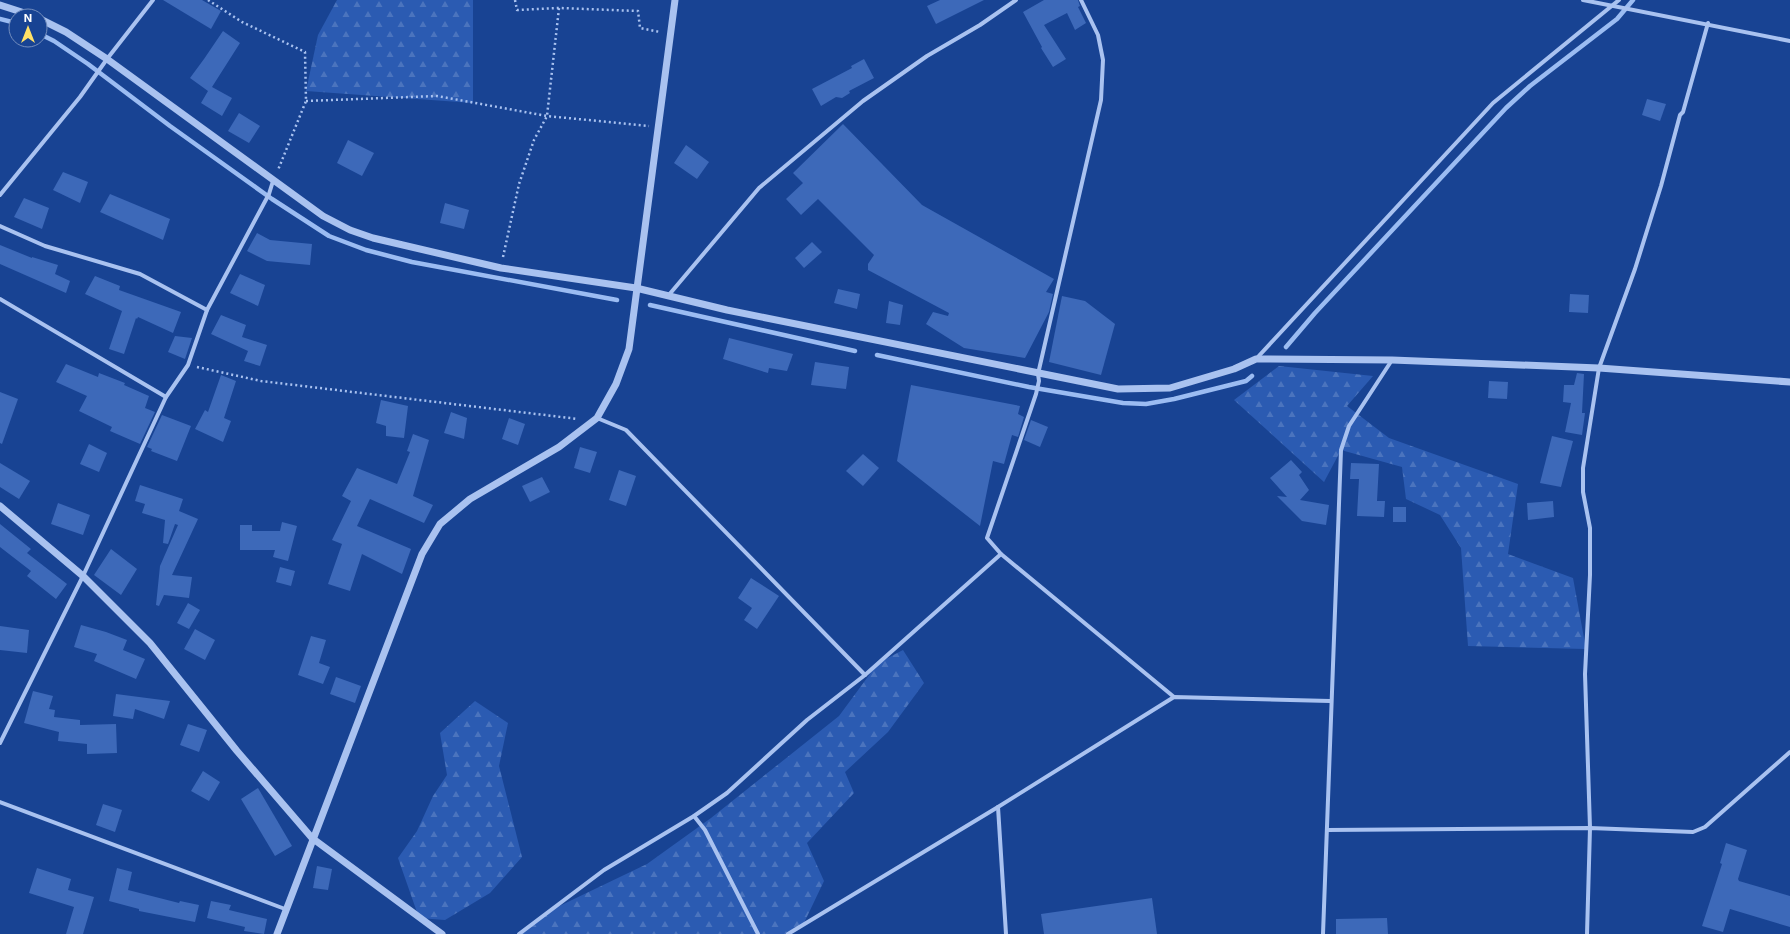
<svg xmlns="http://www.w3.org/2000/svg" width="1790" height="934" font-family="Inter,sans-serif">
<defs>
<pattern id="forest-firs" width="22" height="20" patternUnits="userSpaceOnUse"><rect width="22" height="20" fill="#2b5bb2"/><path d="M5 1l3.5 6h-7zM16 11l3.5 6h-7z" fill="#4b74be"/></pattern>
</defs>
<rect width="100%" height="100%" fill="#184393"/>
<g fill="url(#forest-firs)">
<path d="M337,0H473V103L306,91L318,35Z"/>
<path d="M1279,366L1373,376L1347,406L1389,438L1518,484L1508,554L1573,578L1586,649L1468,646L1461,548L1440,515L1406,499L1402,467L1341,450L1324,482L1234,400Z"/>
<path d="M903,650L924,683L888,732L845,772L854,793L807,843L824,881L803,925L788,934H517L549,911L647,864L711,818L839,716L878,663Z"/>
<path d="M475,701L508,723L499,766L522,857L490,893L445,920L419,918L398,858L417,831L433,796L447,775L440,733Z"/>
</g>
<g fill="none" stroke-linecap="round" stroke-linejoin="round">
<g stroke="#9bbcf2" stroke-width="4.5">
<path d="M0,19L16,23"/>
<path d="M40,34L54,41L88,64L170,126L272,199L329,236L366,250L412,262L617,300"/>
<path d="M650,305L855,351"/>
<path d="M1286,347L1315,313L1506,108L1530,86L1617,19L1633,0"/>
<path d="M877,355L1029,387L1123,403L1146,404L1174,399L1246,381L1252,376"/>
</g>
</g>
<g fill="#3d69b9">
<path d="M163,0H202L221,11L211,29Z"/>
<path d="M940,0H984L936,24L927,6Z"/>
<path d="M1044,0H1078L1080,6L1078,7L1086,23L1075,30L1067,13L1044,25L1066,59L1053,67L1041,48L1042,47L1023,12Z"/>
<path d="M223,31L240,43L212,87L232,98L222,116L201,103L208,91L190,78L204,59Z"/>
<path d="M864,59L874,78L849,91L850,93L842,98L836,97L821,106L812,89L852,68L851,66Z"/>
<path d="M1647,99L1666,104L1660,121L1642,115Z"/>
<path d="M239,113L260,126L249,143L228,131Z"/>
<path d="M843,124L922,205L1054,279L1046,292L1053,294L1049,312L1025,358L964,348L926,324L933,312L948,316L949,313L868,270V264L874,255L818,199L801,215L786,199L803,183L793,173Z"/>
<path d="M348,140L374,153L362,176L337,163Z"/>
<path d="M686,145L709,162L697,179L674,163Z"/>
<path d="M63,172L88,182L80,203L53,190Z"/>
<path d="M110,194L170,219L163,240L100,212Z"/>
<path d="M24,198L49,208L42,229L14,217Z"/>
<path d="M445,203L469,210L464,229L440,223Z"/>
<path d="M257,233L270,240L312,244L310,265L267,261L247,251Z"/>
<path d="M812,242L822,252L804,268L795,258Z"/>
<path d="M0,245L32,258V257L58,265L55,274L70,281L66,293L0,264Z"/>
<path d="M240,274L265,285L258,306L230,293Z"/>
<path d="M95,276L120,286L119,290L181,312L173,333L138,317L137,319L136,318L124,354L109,349L122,311L85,294Z"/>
<path d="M838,289L860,294L857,309L834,303Z"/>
<path d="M1570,294L1589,295L1588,313L1569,312Z"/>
<path d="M1062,296L1085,301L1115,324L1101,375L1049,362Z"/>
<path d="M889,301L903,305L900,325L886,323Z"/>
<path d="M221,315L246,325L242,337L267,345L260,366L244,361L248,351L211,334Z"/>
<path d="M175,336L192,338L185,359L168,352Z"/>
<path d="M729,338L793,354L787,371L769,368L768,373L723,359Z"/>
<path d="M815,362L849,367L846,389L811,385Z"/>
<path d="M66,364L98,377L99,373L125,383L124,385L149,396L145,408L155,412L140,444L110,431L112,427L79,411L87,396L56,382Z"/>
<path d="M1577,373L1584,374L1582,413H1585L1582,435L1565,432L1571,403L1563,402L1564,385H1574Z"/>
<path d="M221,375L236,381L224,418L231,421L223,442L195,429L205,410L208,412Z"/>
<path d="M1489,381L1508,382L1507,399L1488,398Z"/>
<path d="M911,385L1020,406L1018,414L1024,417L1018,437L1012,435L1004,464L993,461L980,526L897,461Z"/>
<path d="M0,392L18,399L2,444L0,443Z"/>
<path d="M381,400L408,406L404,438L386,436V426L376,423Z"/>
<path d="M451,412L467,418L464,439L444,433Z"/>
<path d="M162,415L191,426L177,461L151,451L152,449L147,447Z"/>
<path d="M509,418L525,424L518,445L502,439Z"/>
<path d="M1031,420L1048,427L1040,447L1024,440Z"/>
<path d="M413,434L429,440L413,496L433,505L424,523L370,499L357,526L411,549L402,574L362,554L350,591L328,584L342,544L332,540L351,501L342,496L357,468L397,484L410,452L407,451Z"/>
<path d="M1552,436L1573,441L1561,487L1540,483Z"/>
<path d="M89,444L107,453L99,472L80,464Z"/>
<path d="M580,447L597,452L590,473L574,468Z"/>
<path d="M863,454L879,468L863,486L846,471Z"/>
<path d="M1291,460L1302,472L1299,475L1309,490L1300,500L1329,505L1326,525L1302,521L1277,496L1287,497L1270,478Z"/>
<path d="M0,463L30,481L19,499L0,487Z"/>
<path d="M1351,463L1379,464L1377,501H1385L1384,517L1357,516L1359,479H1350Z"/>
<path d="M619,470L636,476L626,506L609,500Z"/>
<path d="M542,477L550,492L530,502L522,486Z"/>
<path d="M140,485L183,499L179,511L198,519L172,575L192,577L189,598L164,595L159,606L156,605L160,566L178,525L175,524L168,544L163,543L165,520L142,513L145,504L135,501Z"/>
<path d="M1553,501L1554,517L1528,520L1527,503Z"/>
<path d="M58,503L90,515L83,535L51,524Z"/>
<rect x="1393" y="507" width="13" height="15"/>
<path d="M282,522L297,526L288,561L273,557L275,550H240V525H252V531H280Z"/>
<path d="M0,524L31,549L27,553L67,584L56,599L27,576L31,571L0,547Z"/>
<path d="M111,549L137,569L121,595L94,575Z"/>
<path d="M280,567L295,571L291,586L276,582Z"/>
<path d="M751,578L779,596L757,629L744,620L752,608L738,598Z"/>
<path d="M188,603L200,610L189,629L177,623Z"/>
<path d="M81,625L106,632L127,640L123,650L145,659L136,679L94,661L97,654L74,647Z"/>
<path d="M0,626L29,630L27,653L0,650Z"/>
<path d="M195,629L215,640L205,660L184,649Z"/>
<path d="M311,636L326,640L319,663L330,667L323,684L298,675Z"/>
<path d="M336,677L361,686L355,703L330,694Z"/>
<path d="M33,691L53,696L49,709L55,710L54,717L80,720V725L116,724L117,753L87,754V744L58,741L59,732L24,723Z"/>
<path d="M116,694L170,701L164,719L135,709L133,719L113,716Z"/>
<path d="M188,724L207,730L199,752L180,745Z"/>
<path d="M203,771L220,782L209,801L191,791Z"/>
<path d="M258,788L292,846L275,856L241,799Z"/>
<path d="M103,804L122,810L115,832L96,825Z"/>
<path d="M1726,843L1747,850L1738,879L1739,881L1790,896V927L1730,909L1723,932L1702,926L1722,864L1720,863Z"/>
<path d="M317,866L332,869L328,890L313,888Z"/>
<path d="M37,868L71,879L68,890L94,897L83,934H66L74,907L29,893Z"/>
<path d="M117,868L132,872L128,890L179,903L180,901L199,905L195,922L139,911V909L109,901Z"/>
<path d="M1152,898L1157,934H1044L1041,914Z"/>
<path d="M211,901L231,905L229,910L267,919L264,934L244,931L245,927L207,918Z"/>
<path d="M1387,918L1388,934H1336V919Z"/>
</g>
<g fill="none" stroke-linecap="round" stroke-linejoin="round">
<g stroke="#a9c2f0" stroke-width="2.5" stroke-dasharray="2 3" stroke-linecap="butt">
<path d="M208,0L242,22L305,52L306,101L278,170"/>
<path d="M515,0L517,10L559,8L638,11L640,28L660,32"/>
<path d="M306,101L437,96L547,116L649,126"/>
<path d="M503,257L519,184L534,140L547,116L559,8"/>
<path d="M197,367L261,381L578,419"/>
</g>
<g stroke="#a9c2f0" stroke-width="4">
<path d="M1081,0L1098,35L1103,60L1101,100L1038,374L1039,381L1036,394L987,538L1001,554L1174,697"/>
<path d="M1583,0L1790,41"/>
<path d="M0,195L80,97L107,59L153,0"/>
<path d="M0,226L45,246L140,274L207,310"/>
<path d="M668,296L759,188L863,101L927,56L980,25L1016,0"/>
<path d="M0,299L166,397"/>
<path d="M1256,359L1493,103L1619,0"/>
<path d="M597,418L626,430L865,675"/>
<path d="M0,743L83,576L166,397L188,365L207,310L269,194L273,181"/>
<path d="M0,802L285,909"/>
<path d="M998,807L1006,934"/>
<path d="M694,816L705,830L758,934"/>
<path d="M1327,830L1590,828L1693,832L1705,827L1790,752"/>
<path d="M519,934L604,870L694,816L727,793L807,720L865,675L1001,554"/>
<path d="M788,934L998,807L1174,697L1330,701"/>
<path d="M1323,934L1341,450L1349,426L1392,360"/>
<path d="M1587,934L1590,828L1585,674L1590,575V528L1583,492V468L1599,368L1635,269L1661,186L1680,115L1683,112L1708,23"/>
</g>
<g stroke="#a9c2f0" stroke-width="7">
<path d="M0,5L34,16"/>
<path d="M40,19L66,32L107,59L323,216L350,230L373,238L501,268L636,288L727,310L1118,389L1170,388L1234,369L1256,359L1392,360L1599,368L1790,382"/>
<path d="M0,506L83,576L150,643L237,751L312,838L442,934"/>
<path d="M277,934L422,554L440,524L470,499L559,447L597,418L616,384L629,349L675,0"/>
</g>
</g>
<g transform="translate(28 28)"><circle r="19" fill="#184393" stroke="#748ebe"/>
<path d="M0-3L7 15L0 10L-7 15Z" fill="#ffe167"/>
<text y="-6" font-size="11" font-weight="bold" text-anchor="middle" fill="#ffffff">N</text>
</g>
</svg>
